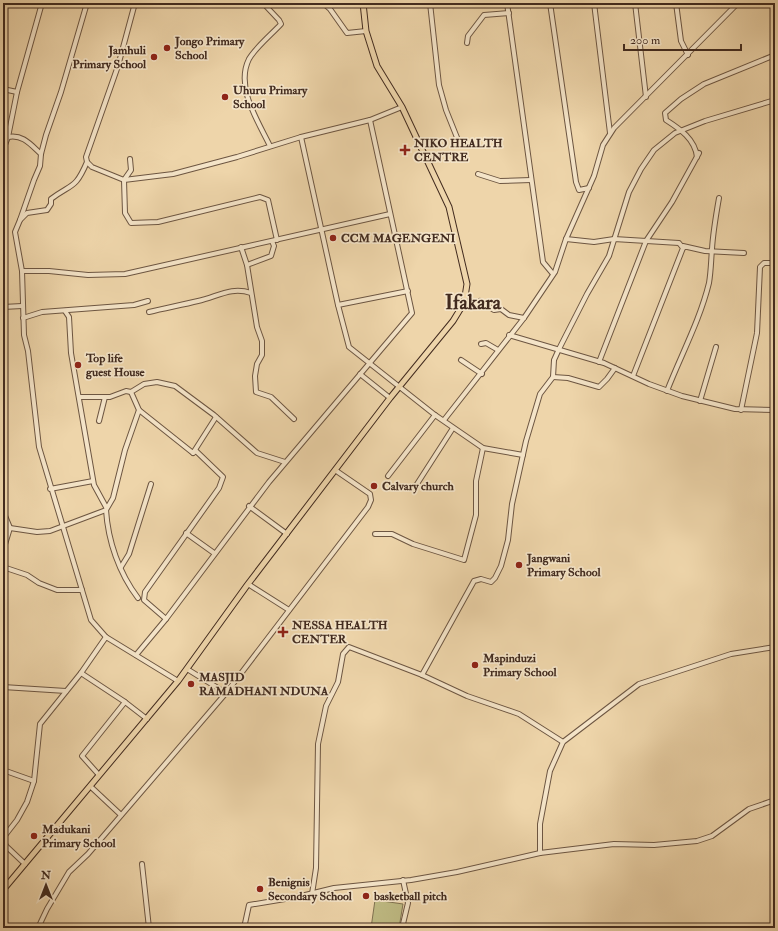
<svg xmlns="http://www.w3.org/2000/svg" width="778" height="931" font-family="'IM FELL Double Pica',serif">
<rect width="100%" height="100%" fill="#eed5aa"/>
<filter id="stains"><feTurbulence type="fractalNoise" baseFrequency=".005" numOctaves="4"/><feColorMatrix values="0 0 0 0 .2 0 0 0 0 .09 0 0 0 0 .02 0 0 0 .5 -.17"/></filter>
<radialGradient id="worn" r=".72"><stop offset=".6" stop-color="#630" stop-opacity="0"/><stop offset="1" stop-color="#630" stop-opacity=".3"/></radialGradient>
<path fill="#bfbb84" stroke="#807352" d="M375,900L403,904L399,928H371Z"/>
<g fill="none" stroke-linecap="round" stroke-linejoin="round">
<g stroke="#6d5642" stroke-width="6">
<g id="minor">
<path d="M135,3L118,66L86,157L87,162L92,167L124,180L173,174L237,157L301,137L370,120L402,107"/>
<path d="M263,3L279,20L281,24C272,34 255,48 249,59C235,87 258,121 270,146"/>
<path d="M323,3L330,9L347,33L366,31"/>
<path d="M430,3L439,85L446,110L458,140"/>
<path d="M507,3L543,262L553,274"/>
<path d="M550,3L576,182L579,190L589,188"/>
<path d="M594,3L610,133"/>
<path d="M635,3L646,97"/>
<path d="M676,3L681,41L688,55"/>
<path d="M467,43L468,36L484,15L509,13"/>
<path d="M3,89L17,92"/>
<path d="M8,137C23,134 31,145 41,154"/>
<path d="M301,137L338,305L349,347L435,415L483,448L523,455"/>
<path d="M3,150L8,137L17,92L42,3"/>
<path d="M697,157C695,139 680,129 666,120L665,113L681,99L704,84L775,55"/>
<path d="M130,159L131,170L124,180L125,213L131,223L158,222L260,197L268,200L277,240"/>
<path d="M478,174L500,181L531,180"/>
<path d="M20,220L34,180L40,166L41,154L46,135L61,92L87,3"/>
<path d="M566,239L594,242L614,239L679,243L683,248L633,376"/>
<path d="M241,247L247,265L257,327L262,341V355L257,364L255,376L256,392L271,397L294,419"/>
<path d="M683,248V246L705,251L744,253"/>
<path d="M247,265L271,256L274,246L272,241"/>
<path d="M22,271L15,232L20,220L27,213L47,210L51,204V199C72,183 75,190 87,162"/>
<path d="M480,301L494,310L501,309L509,315L524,318"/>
<path d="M338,305L408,291"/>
<path d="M3,307L22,306"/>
<path d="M65,311L69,317L71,353L94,485L106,507"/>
<path d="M149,312C165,308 182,305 198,301C217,297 231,286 251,293"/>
<path d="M23,318L42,312L134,305L148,301"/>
<path d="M509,335L604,363L649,384L682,396L735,409L775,410"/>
<path d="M481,344L486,343L498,350"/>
<path d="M461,360L482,374"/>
<path d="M599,362L646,241L672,202L699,153"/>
<path d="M360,374L390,398"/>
<path d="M553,377L568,378L599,387L607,379L615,368"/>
<path d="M667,391C681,355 700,320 709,283C711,271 711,261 712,249C713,232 716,215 719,198"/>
<path d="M79,397H110L126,391L131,392"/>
<path d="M700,401L716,347"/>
<path d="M139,410L193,453L216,417"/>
<path d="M741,410L757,333L760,267L764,263H775"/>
<path d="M444,420L524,318L555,272L566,239L594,176L603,145L614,128L738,3"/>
<path d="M99,421L105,397"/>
<path d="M388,476L435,415"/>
<path d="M417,484L453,428"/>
<path d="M50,489L93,481"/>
<path d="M249,506L287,534"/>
<path d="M106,510C108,541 119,573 138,598"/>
<path d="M3,511L10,528L3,551"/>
<path d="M10,528L37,532L50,531L106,510L113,498L125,450L139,410L131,392L144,384L157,382L175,386L214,415L257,453L285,462"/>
<path d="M186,533L214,553"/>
<path d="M375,534H392L413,544L464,560L476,515V481L483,448"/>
<path d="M3,567L27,575L39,583L57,590H82"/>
<path d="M121,567L129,554L151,484"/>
<path d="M248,584L289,610"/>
<path d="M166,619L144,600L145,592L219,488L223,477L196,451L193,453"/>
<path d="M106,637L91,620L39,447L28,351L24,335L22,271H49L88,275L125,274L390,214"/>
<path d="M136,655L166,619L269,482L412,313L370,120"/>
<path d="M187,669L226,693"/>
<path d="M422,675L474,581L481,579L491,582L495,578L501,566L508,540L512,504L526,441L540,394L553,377L554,360L559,349L587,294L609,256L629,192L641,169L654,150L675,133L705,121L775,100"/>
<path d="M3,687L66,691"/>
<path d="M147,719L125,702L81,673L106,637L178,681"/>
<path d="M3,770L34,781"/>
<path d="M99,775L82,756L125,702"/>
<path d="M90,786L121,815"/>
<path d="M3,838L17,820L27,802L34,781L40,724L81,673"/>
<path d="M3,838L6,846L25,864"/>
<path d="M540,853V824L550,771L563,742L639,684L731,654L775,647"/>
<path d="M142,864L149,928"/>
<path d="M312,894L316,868L318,744L326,706L338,682L343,654L349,647L422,675L467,696L519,714L563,742"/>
<path d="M38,928L47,909L69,872L88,854L226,693L368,507L371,500L370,494L335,470"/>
<path d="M244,928L249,905L297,897L334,888L411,880L457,872L540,853L614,844L654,845L697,841L712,836L749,809L775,800"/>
<path d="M402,928L408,903L403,880"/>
</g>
</g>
<g stroke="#422b1f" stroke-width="7">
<path id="major" d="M3,890L178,681L248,584L390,398L453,321L464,303L467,284L449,207L402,107L377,66L366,31L363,3"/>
</g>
<use href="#minor" stroke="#f4e4c8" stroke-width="4"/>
<use href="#major" stroke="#eed5aa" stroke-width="5"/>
</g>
<g fill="#8f2418" stroke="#f4e4c8" stroke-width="1.5">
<circle cx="167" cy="48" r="4"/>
<circle cx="154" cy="57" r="4"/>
<circle cx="225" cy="97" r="4"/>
<path d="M403 144h4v4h4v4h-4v4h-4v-4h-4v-4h4z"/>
<circle cx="333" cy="238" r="4"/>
<circle cx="78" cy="365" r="4"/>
<circle cx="374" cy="486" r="4"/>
<circle cx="519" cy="565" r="4"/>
<path d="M281 626h4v4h4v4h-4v4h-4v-4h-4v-4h4z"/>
<circle cx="475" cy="665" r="4"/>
<circle cx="191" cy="684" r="4"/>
<circle cx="34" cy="836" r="4"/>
<circle cx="260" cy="889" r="4"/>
<circle cx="366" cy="896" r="4"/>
</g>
<g text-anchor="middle" stroke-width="3.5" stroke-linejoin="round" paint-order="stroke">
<g font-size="12" font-weight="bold" fill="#422b1f" stroke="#f4e4c8" text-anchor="start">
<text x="175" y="45">Jongo Primary<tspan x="175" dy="14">School</tspan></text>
<text x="146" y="54" text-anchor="end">Jamhuli<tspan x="146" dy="14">Primary School</tspan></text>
<text x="233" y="94">Uhuru Primary<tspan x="233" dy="14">School</tspan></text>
<text x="414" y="147">NIKO HEALTH<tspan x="414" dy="14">CENTRE</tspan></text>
<text x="341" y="242">CCM MAGENGENI</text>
<text x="86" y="362">Top life<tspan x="86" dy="14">guest House</tspan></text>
<text x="382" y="490">Calvary church</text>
<text x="527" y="562">Jangwani<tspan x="527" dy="14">Primary School</tspan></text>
<text x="292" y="629">NESSA HEALTH<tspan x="292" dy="14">CENTER</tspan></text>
<text x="483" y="662">Mapinduzi<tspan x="483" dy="14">Primary School</tspan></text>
<text x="199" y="681">MASJID<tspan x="199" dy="14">RAMADHANI NDUNA</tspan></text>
<text x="42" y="833">Madukani<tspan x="42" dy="14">Primary School</tspan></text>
<text x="268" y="886">Benignis<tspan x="268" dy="14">Secondary School</tspan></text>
<text x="374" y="900">basketball pitch</text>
</g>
<g font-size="20" font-weight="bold" fill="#422b1f" stroke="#f4e4c8">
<text x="473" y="309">Ifakara</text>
</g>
</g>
<rect width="778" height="931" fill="none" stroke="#eed5aa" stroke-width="16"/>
<rect x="4" y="4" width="770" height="923" fill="none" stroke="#422b1f" stroke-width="2"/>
<rect x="8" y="8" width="762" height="915" fill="none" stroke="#422b1f"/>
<g transform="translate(46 885)" stroke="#f4e4c8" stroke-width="3" paint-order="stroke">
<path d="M0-3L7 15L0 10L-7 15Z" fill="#422b1f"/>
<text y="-6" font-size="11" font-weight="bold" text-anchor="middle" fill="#422b1f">N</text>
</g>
<path d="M624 44v6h117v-6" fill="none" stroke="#422b1f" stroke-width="2"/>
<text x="630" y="44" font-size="12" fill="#422b1f" stroke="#f4e4c8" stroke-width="3" paint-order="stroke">200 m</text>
<rect width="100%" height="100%" filter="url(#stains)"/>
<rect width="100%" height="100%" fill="url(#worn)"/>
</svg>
